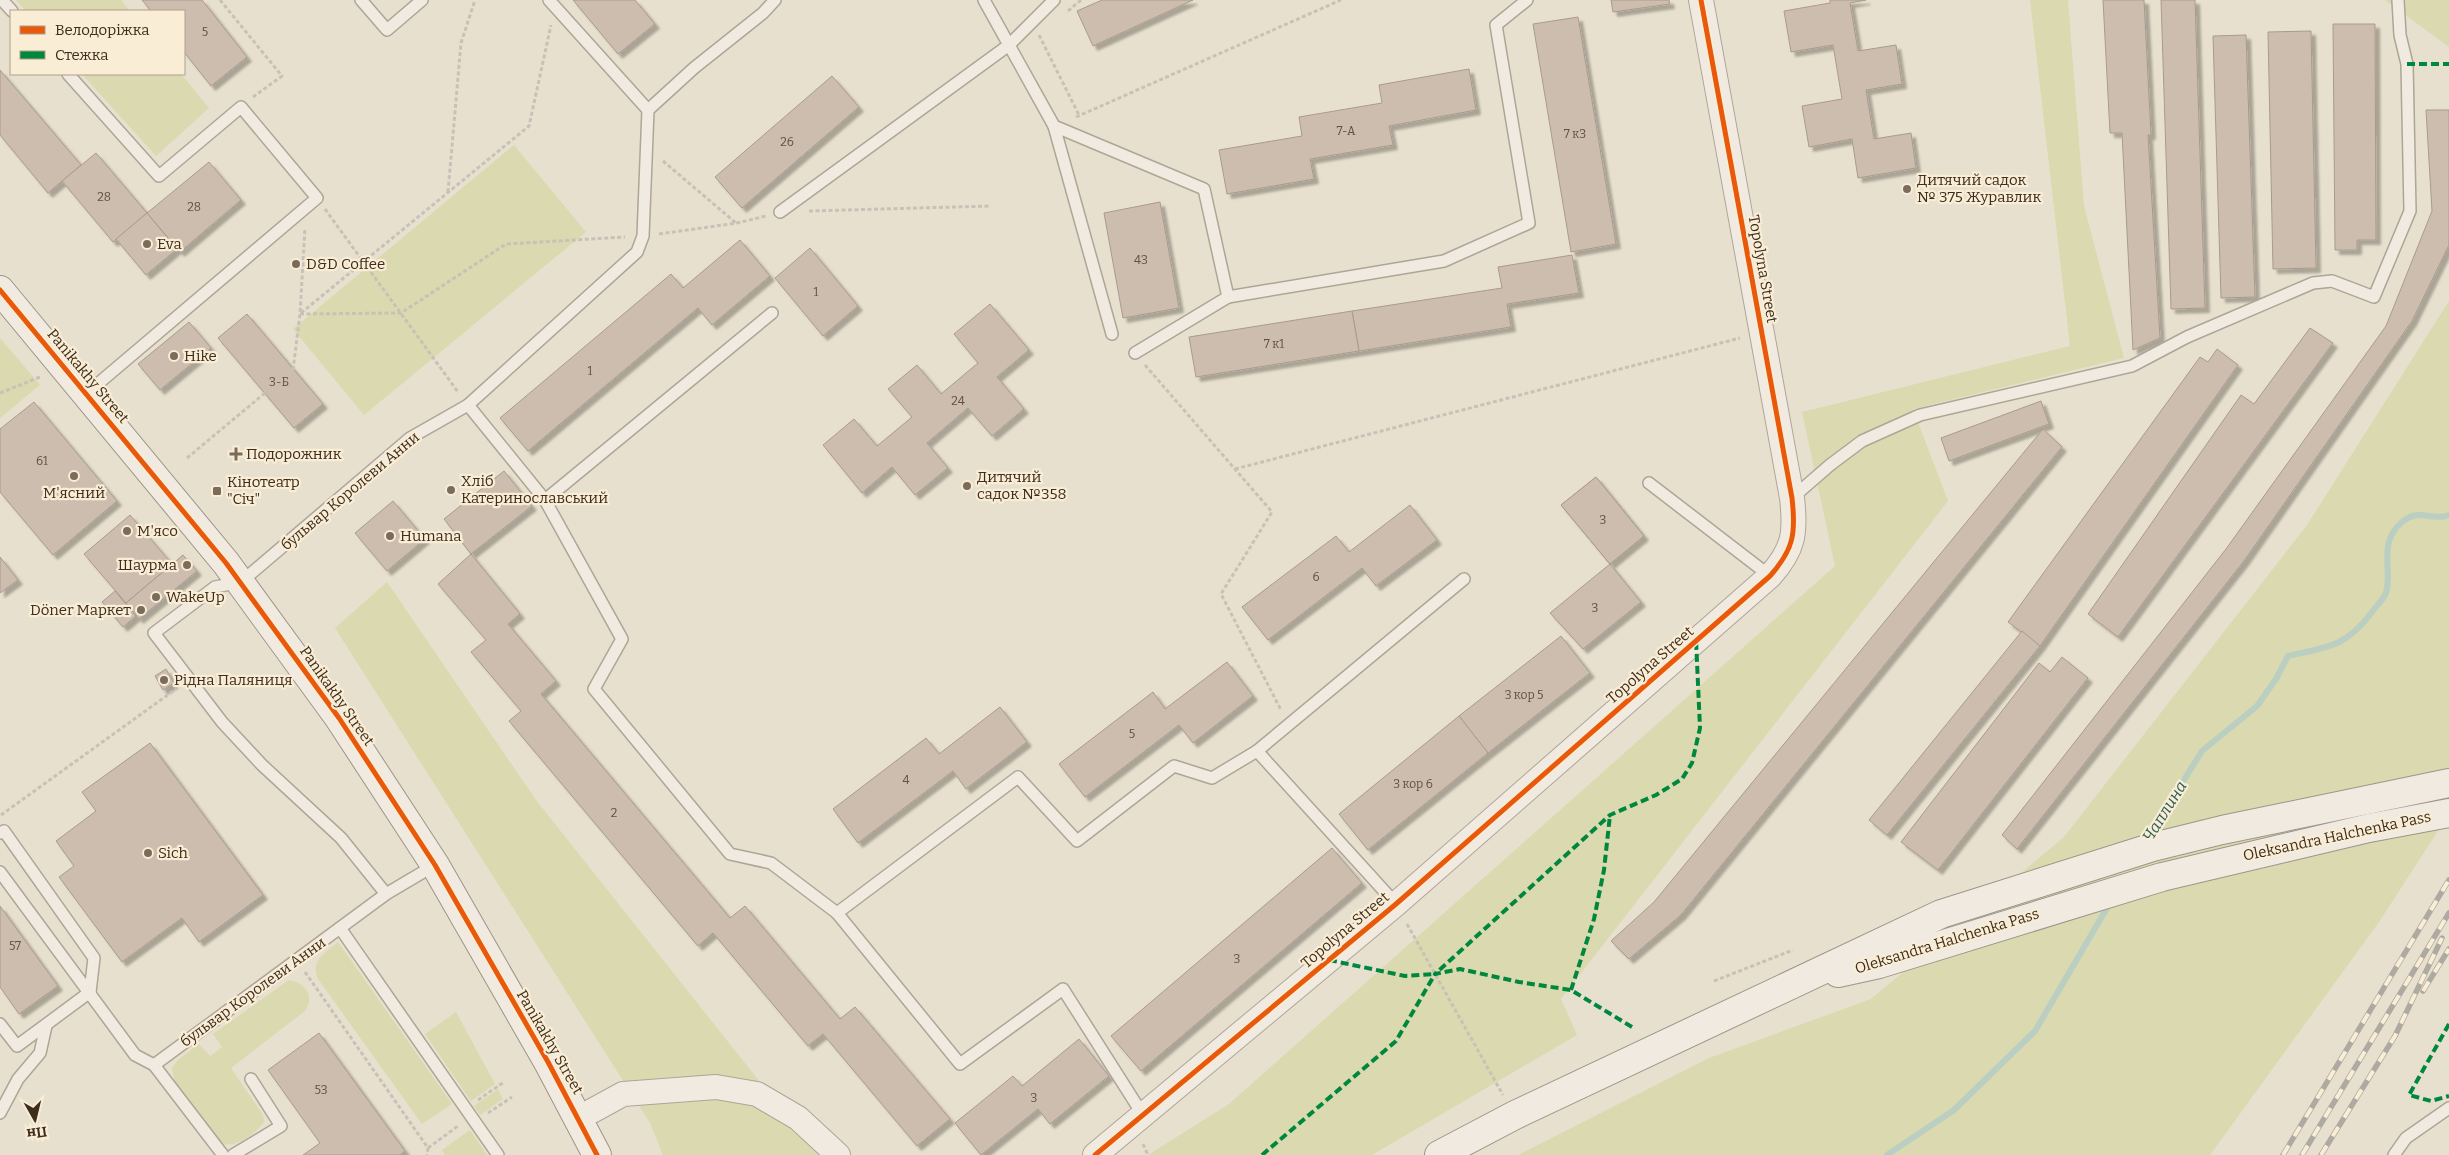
<svg xmlns="http://www.w3.org/2000/svg" width="2449" height="1155" font-family="Bitter,serif">
<defs>
<filter id="shadow"><feDropShadow dx="4.5" dy="4.5" stdDeviation="1" flood-color="#0004"/></filter>
</defs>
<rect width="100%" height="100%" fill="#e8e0ce"/>
<g fill="#dad9af">
<path d="M16,0H121L130,11H26Z"/>
<path d="M2030,0H2068L2084,206L2124,358L1913,409L1948,501L1561,999L1577,1035L1372,1155H1148L1229,1104L1835,566L1802,412L2070,346Z"/>
<path d="M2385,0H2449V47Z"/>
<path d="M82,74H181L209,108L156,156Z"/>
<path d="M514,145L586,232L364,415L293,329Z"/>
<path d="M2449,301V814L2379,922L2210,1155H1518L1709,1058L1871,999L2064,837L2307,525Z"/>
<path d="M0,338L40,385L0,418Z"/>
<path d="M387,582L536,800L818,1155H663L650,1123L335,628Z"/>
<path d="M338,942L452,1104L422,1124L318,979C310,960 325,953 338,942Z"/>
<path d="M289,980C306,983 315,997 305,1011L231,1068L263,1115L264,1122C254,1135 233,1151 217,1142L175,1083L172,1068L178,1060L199,1044L210,1056L222,1047L213,1034Z"/>
<path d="M456,1012L495,1084L471,1101L425,1034Z"/>
<path d="M498,1089L503,1099L480,1115L474,1106Z"/>
<path d="M470,1130L487,1155H445L442,1150Z"/>
</g>
<g fill="none" stroke-linecap="round" stroke-linejoin="round">
<g stroke="#bacec1" stroke-width="6">
<path d="M2146,841L2202,751L2257,706L2276,679L2288,656C2328,647 2346,647 2372,612C2376,606 2384,599 2386,593C2393,569 2377,543 2402,522C2420,507 2432,522 2449,515"/>
<path d="M1887,1155L1954,1110L2035,1031L2111,901"/>
</g>
</g>
<g fill="#ccbdaf" stroke="#a99b8d" filter="url(#shadow)">
<path d="M142,0H202L247,57L211,86L184,52V11H151Z"/>
<path d="M573,0H635L655,24L618,54Z"/>
<path d="M1102,0H1193L1093,46L1077,11Z"/>
<path d="M1611,0H1669L1670,4L1613,12Z"/>
<path d="M1830,0H1866L1850,3L1858,51L1896,45L1902,84L1866,90L1874,139L1911,133L1916,168L1858,178L1852,139L1809,147L1802,106L1842,99L1833,45L1791,52L1784,11L1830,3Z"/>
<path d="M2103,0H2144L2151,135H2148L2160,338L2133,350L2122,133H2110Z"/>
<path d="M2161,0H2195L2205,308L2171,309Z"/>
<path d="M1578,17L1616,244L1571,252L1533,24Z"/>
<path d="M2333,24H2375L2376,240H2357V250H2335Z"/>
<path d="M2311,31L2316,268L2273,269L2268,32Z"/>
<path d="M2246,35L2255,297L2221,298L2213,36Z"/>
<path d="M1469,69L1476,110L1389,126L1393,145L1310,159L1314,179L1227,194L1219,150L1302,136L1299,117L1382,103L1379,85Z"/>
<path d="M0,70L81,165L48,193L0,135Z"/>
<path d="M832,76L859,107L742,208L715,177Z"/>
<path d="M2426,110H2449V245L2412,321L2244,561L2017,849L2002,835L2226,549L2386,326L2432,211Z"/>
<path d="M96,153L147,213L113,242L62,181Z"/>
<path d="M209,162L241,200L180,252L147,213Z"/>
<path d="M1160,202L1179,308L1123,318L1104,213Z"/>
<path d="M147,213L177,249L146,275L116,239Z"/>
<path d="M740,240L770,276L712,325L698,308L528,451L500,418L671,274L683,288Z"/>
<path d="M810,248L858,306L823,336L775,278Z"/>
<path d="M1572,255L1579,293L1507,304L1511,327L1359,351L1352,311L1502,288L1498,267Z"/>
<path d="M990,304L1029,350L997,377L1024,409L992,436L968,408L927,443L948,468L915,495L892,467L862,493L823,445L854,419L877,446L912,417L888,389L917,365L941,394L978,363L954,334Z"/>
<path d="M1352,311L1359,351L1196,377L1189,337Z"/>
<path d="M247,314L323,404L294,428L218,338Z"/>
<path d="M189,322L211,348L160,390L138,364Z"/>
<path d="M2310,328L2333,343L2118,637L2088,614L2241,395L2254,404Z"/>
<path d="M2217,349L2238,365L2040,646L2008,622L2200,357L2208,362Z"/>
<path d="M2041,401L2049,424L1949,461L1941,438Z"/>
<path d="M34,402L117,501L53,555L0,492V429Z"/>
<path d="M2043,429L2062,447L1681,915L1629,959L1611,941L1654,902Z"/>
<path d="M504,471L532,506L471,554L444,519Z"/>
<path d="M1596,477L1644,536L1610,564L1561,505Z"/>
<path d="M1596,477L1644,536L1610,564L1561,505Z"/>
<path d="M393,501L425,539L387,571L355,533Z"/>
<path d="M1410,505L1437,540L1376,586L1362,568L1268,640L1242,607L1336,536L1349,552Z"/>
<path d="M130,515L172,564L126,603L84,554Z"/>
<path d="M471,554L520,614L508,624L556,681L541,694L730,918L745,906L840,1019L855,1007L950,1119L917,1146L823,1034L808,1046L713,933L698,946L509,721L521,711L471,652L486,640L438,584Z"/>
<path d="M183,555L197,571L139,619L126,603Z"/>
<path d="M0,557L18,580L0,593Z"/>
<path d="M1610,564L1641,602L1583,649L1550,613Z"/>
<path d="M115,591L136,616L123,627L102,602Z"/>
<path d="M2022,631L2040,646L1887,835L1869,820Z"/>
<path d="M1561,636L1590,673L1488,753L1459,716Z"/>
<path d="M2062,657L2088,678L1938,870L1901,842L2039,663L2050,672Z"/>
<path d="M1227,662L1253,696L1193,743L1179,725L1085,797L1059,764L1153,692L1165,709Z"/>
<path d="M166,669L174,683L163,690L155,676Z"/>
<path d="M1000,707L1027,742L966,789L953,771L858,843L833,809L926,738L939,754Z"/>
<path d="M1459,716L1488,753L1368,850L1339,814Z"/>
<path d="M150,743L263,895L199,942L182,918L122,962L59,877L74,866L56,841L96,811L82,792Z"/>
<path d="M1332,848L1362,883L1141,1071L1111,1036Z"/>
<path d="M0,906L58,986L19,1014L0,987Z"/>
<path d="M319,1033L405,1151L400,1155H303L320,1143L268,1070Z"/>
<path d="M1079,1039L1109,1076L1050,1124L1038,1109L981,1155L955,1123L1013,1076L1022,1086Z"/>
</g>
<g fill="none" stroke-linecap="round" stroke-linejoin="round">
<g stroke="#aea597" stroke-width="14">
<g id="lane">
<path d="M2,0L12,11"/>
<path d="M361,0L387,30L422,0"/>
<path d="M549,0L648,110"/>
<path d="M984,0L1054,126L1204,189L1228,297L1444,261L1529,223L1496,25L1527,0"/>
<path d="M68,74L159,176L241,107L317,198L87,393"/>
<path d="M1054,126L1112,334"/>
<path d="M780,212L1009,45L1054,0"/>
<path d="M1135,353L1228,297"/>
<path d="M468,405L545,500L622,639L594,689L730,854L771,863L837,913"/>
<path d="M1649,483L1770,576"/>
<path d="M1792,498L1830,465L1862,441L1920,415L2132,366L2187,337L2313,283L2332,281L2374,297L2410,211L2407,64L2400,35L2398,0"/>
<path d="M545,500L772,313"/>
<path d="M0,833L4,831L94,958L90,992"/>
<path d="M0,872L135,1055L154,1065L386,894L435,865"/>
<path d="M386,894L341,838L262,765L222,722L154,633L215,587L241,582L410,438L468,405L637,252L643,236L648,110L694,68L763,13L775,0"/>
<path d="M1396,904L1257,751L1464,579"/>
<path d="M340,928L498,1155"/>
<path d="M0,1024L17,1046L90,992"/>
<path d="M154,1065L223,1155"/>
<path d="M0,1113L18,1079L40,1053L46,1026"/>
<path d="M1143,1115L1063,989L960,1064L837,913L1018,777L1077,841L1174,766L1212,778L1257,751"/>
<path d="M233,1155L281,1126L251,1079"/>
<path d="M2394,1155L2406,1138L2449,1108"/>
</g>
</g>
<g stroke="#aea597" stroke-width="26">
<g id="street">
<path d="M579,1118L623,1094L716,1087L757,1094L798,1118L838,1155"/>
<path d="M1095,1155L1396,904L1770,576C1794,549 1796,533 1792,498L1701,0"/>
</g>
</g>
<g stroke="#9d9487" stroke-width="30">
<g id="secondary">
<path d="M0,290L226,563L339,718L435,865L548,1062L597,1155"/>
<path d="M1838,973L1879,964L2162,877L2369,828L2449,813"/>
<path d="M1439,1155L1515,1115L1941,914L2153,847L2222,830L2449,783"/>
</g>
</g>
<g stroke="#c9c1b7" stroke-width="3" stroke-dasharray="4 2.5" stroke-linecap="butt">
<path d="M220,0L282,76L253,97"/>
<path d="M1068,11L1081,0"/>
<path d="M1039,35L1079,115"/>
<path d="M1076,117L1341,0"/>
<path d="M663,161L736,223"/>
<path d="M448,192L461,43L475,0"/>
<path d="M325,209L458,392"/>
<path d="M809,211L991,206"/>
<path d="M659,234L737,223L766,216"/>
<path d="M301,313L529,126L551,25"/>
<path d="M300,314L401,313L506,244L625,237"/>
<path d="M1145,365L1272,512L1221,594L1281,710"/>
<path d="M293,370L300,314L305,228"/>
<path d="M0,393L40,377"/>
<path d="M187,458L265,393"/>
<path d="M1235,469L1740,338"/>
<path d="M1,815L176,689"/>
<path d="M1407,924L1503,1095"/>
<path d="M305,972L428,1148L427,1155"/>
<path d="M1714,981L1793,950"/>
<path d="M478,1100L504,1082"/>
<path d="M488,1113L512,1097"/>
<path d="M1143,1144L1148,1155"/>
<path d="M428,1148L458,1126"/>
</g>
<use href="#lane" stroke="#f0eae1" stroke-width="11"/>
<use href="#street" stroke="#f0eae1" stroke-width="24"/>
<use href="#secondary" stroke="#f0eae1" stroke-width="28"/>
<g stroke="#afaaa1" stroke-width="5.5">
<g id="rail">
<path d="M2423,991L2449,949"/>
<path d="M2283,1155L2449,880"/>
<path d="M2302,1155L2449,913"/>
<path d="M2321,1155L2395,1036L2442,938"/>
</g>
</g>
<use href="#rail" stroke="#f9edd5" stroke-width="4" stroke-dasharray="11" stroke-linecap="butt"/>
<g stroke="#00873e" stroke-width="4" stroke-dasharray="8 4" stroke-linecap="butt">
<path d="M2407,64H2449"/>
<path d="M1329,960L1405,976L1435,974"/>
<path d="M1571,990L1594,919L1604,870L1610,815"/>
<path d="M2449,1024L2409,1095L2431,1101L2449,1096"/>
<path d="M1632,1027L1571,990L1519,982L1460,969L1435,974L1610,815L1656,795L1682,779L1692,763L1700,728L1696,640"/>
<path d="M1262,1155L1396,1041L1435,974"/>
</g>
<g stroke="#f9edd5" stroke-width="8">
<g id="cycleway">
<path d="M0,290L226,563L339,718L435,865L548,1062L597,1155"/>
<path d="M1095,1155L1396,904L1770,576C1794,549 1796,533 1792,498L1701,0"/>
</g>
</g>
<use href="#cycleway" stroke="#e8590c" stroke-width="5"/>
</g>
<g fill="#7a6b5b" stroke="#f9edd5" stroke-width="2">
<circle cx="1907" cy="189" r="5"/>
<circle cx="147" cy="244" r="5"/>
<circle cx="296" cy="264" r="5"/>
<circle cx="174" cy="356" r="5"/>
<path d="M233.5 446.5h5v5h5v5h-5v5h-5v-5h-5v-5h5z"/>
<circle cx="74" cy="476" r="5"/>
<circle cx="967" cy="486" r="5"/>
<circle cx="451" cy="490" r="5"/>
<rect x="212" y="486" width="10" height="10" rx="2.5"/>
<circle cx="127" cy="531" r="5"/>
<circle cx="390" cy="536" r="5"/>
<circle cx="187" cy="565" r="5"/>
<circle cx="156" cy="597" r="5"/>
<circle cx="141" cy="610" r="5"/>
<circle cx="164" cy="680" r="5"/>
<circle cx="148" cy="853" r="5"/>
</g>
<g text-anchor="middle" stroke-width="4.5" stroke-linejoin="round" paint-order="stroke">
<g font-size="12" fill="#625042">
<text x="205" y="36">5</text>
<text x="1346" y="135">7-А</text>
<text x="1575" y="138">7 к3</text>
<text x="787" y="146">26</text>
<text x="104" y="201">28</text>
<text x="194" y="211">28</text>
<text x="1141" y="264">43</text>
<text x="816" y="296">1</text>
<text x="1274" y="348">7 к1</text>
<text x="590" y="375">1</text>
<text x="279" y="386">3-Б</text>
<text x="958" y="405">24</text>
<text x="42" y="465">61</text>
<text x="1603" y="524">3</text>
<text x="1316" y="581">6</text>
<text x="1595" y="612">3</text>
<text x="1524" y="699">3 кор 5</text>
<text x="1132" y="738">5</text>
<text x="906" y="784">4</text>
<text x="1413" y="788">3 кор 6</text>
<text x="614" y="817">2</text>
<text x="15" y="950">57</text>
<text x="1237" y="963">3</text>
<text x="321" y="1094">53</text>
<text x="1034" y="1102">3</text>
</g>
<g font-size="15" fill="#3e2c1d" stroke="#f9edd5" text-anchor="start">
<text x="1917" y="185">Дитячий садок<tspan x="1917" dy="17">№ 375 Журавлик</tspan></text>
<text x="157" y="249">Eva</text>
<text x="306" y="269">D&amp;D Coffee</text>
<text x="184" y="361">Hike</text>
<text x="246" y="459">Подорожник</text>
<text x="977" y="482">Дитячий<tspan x="977" dy="17">садок №358</tspan></text>
<text x="461" y="486">Хліб<tspan x="461" dy="17">Катеринославський</tspan></text>
<text x="227" y="487">Кінотеатр<tspan x="227" dy="17">"Січ"</tspan></text>
<text x="74" y="498" text-anchor="middle">М'ясний</text>
<text x="137" y="536">М'ясо</text>
<text x="400" y="541">Humana</text>
<text x="177" y="570" text-anchor="end">Шаурма</text>
<text x="166" y="602">WakeUp</text>
<text x="131" y="615" text-anchor="end">Döner Маркет</text>
<text x="174" y="685">Рідна Паляниця</text>
<text x="158" y="858">Sich</text>
</g>
<g font-size="15" fill="#3e2c1d" stroke="#f9edd5">
<text transform="translate(1763 269) rotate(80)" y="5">Topolyna Street</text>
<text transform="translate(88 376) rotate(50)" y="5">Panikakhy Street</text>
<text transform="translate(350 491) rotate(-40)" y="5">бульвар Королеви Анни</text>
<text transform="translate(1650 665) rotate(-41)" y="5">Topolyna Street</text>
<text transform="translate(337 696) rotate(55)" y="5">Panikakhy Street</text>
<text transform="translate(2337 836) rotate(-12)" y="5">Oleksandra Halchenka Pass</text>
<text transform="translate(1345 930) rotate(-40)" y="5">Topolyna Street</text>
<text transform="translate(1947 941) rotate(-17)" y="5">Oleksandra Halchenka Pass</text>
<text transform="translate(253 992) rotate(-36)" y="5">бульвар Королеви Анни</text>
<text transform="translate(550 1042) rotate(60)" y="5">Panikakhy Street</text>
</g>
<g font-size="16" font-style="italic" fill="#2b605a" stroke="#f9edd5">
<text transform="translate(2164 811) rotate(-58)" y="6">Чаплина</text>
</g>
</g>
<rect x="10" y="10" width="175" height="65" fill="#f9edd5" stroke="#aea08b"/>
<rect x="20" y="26" width="25" height="8" fill="#e8590c" stroke="#aea08b"/>
<text x="55" y="35" font-size="15" fill="#3e2c1d">Велодоріжка</text>
<rect x="20" y="51" width="25" height="8" fill="#00873e" stroke="#aea08b"/>
<text x="55" y="60" font-size="15" fill="#3e2c1d">Стежка</text>
<g transform="translate(35 1120) rotate(172)" stroke="#f9edd5" stroke-width="4" paint-order="stroke">
<path d="M0-4L9 19L0 12L-9 19Z" fill="#3e2c1d"/>
<text y="-8" font-size="14" font-weight="bold" text-anchor="middle" fill="#3e2c1d">Пн</text>
</g>
</svg>
